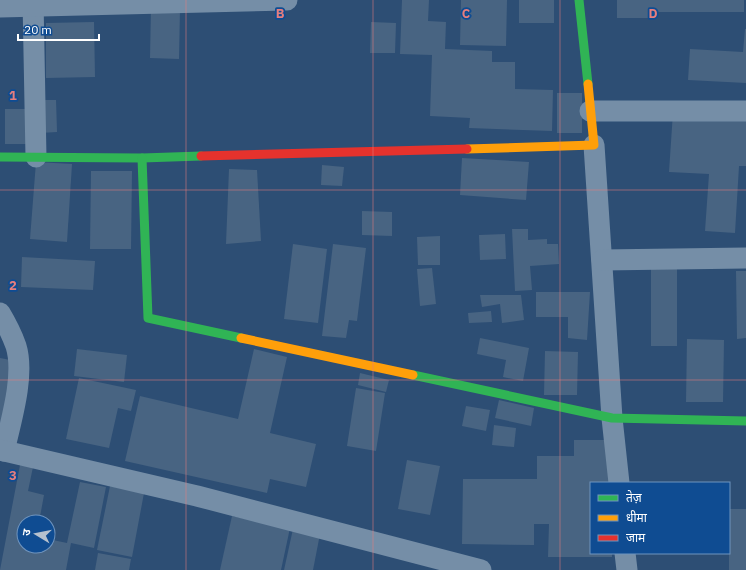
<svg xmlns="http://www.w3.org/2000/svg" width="746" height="570" font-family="'IBM Plex Sans','Noto Sans Devanagari',sans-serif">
<rect width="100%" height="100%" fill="#2d4e74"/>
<g fill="#486482">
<path d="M402,0H429L428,21L446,22L445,49L492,51V62H515V89L553,90L552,131L469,128L470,118L430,116L432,55L400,54Z"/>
<path d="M461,0H507L506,46L460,45Z"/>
<rect x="519" y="0" width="35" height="23"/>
<path d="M617,0H744V12H656V18H617Z"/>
<path d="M151,7L180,8L179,59L150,58Z"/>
<path d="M94,22L95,77L46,78V23Z"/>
<path d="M371,22L396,23L395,53H370Z"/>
<path d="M745,29H746V83L688,80L690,49L743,52Z"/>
<rect x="557" y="93" width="25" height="40"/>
<path d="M39,100H56L57,132L40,133Z"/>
<path d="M5,109H33L32,144H5Z"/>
<path d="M673,112L746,117V166H739L735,233L705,231L709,174L669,172Z"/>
<path d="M462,158L529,162L526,200L460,195Z"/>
<path d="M36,162L72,164L67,242L30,239Z"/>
<path d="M322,165L344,167L342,186L321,185Z"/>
<path d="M229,169L257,170L261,241L226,244Z"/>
<path d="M91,171H132L131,249H90Z"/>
<path d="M362,211L392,212V236L362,235Z"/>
<path d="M512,229H528V240L547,239V244H558L559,264L530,266L532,290L515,291Z"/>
<path d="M505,234L506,259L480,260L479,235Z"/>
<path d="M440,236V265H418L417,237Z"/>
<path d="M293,244L327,249L318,323L284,319Z"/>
<path d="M333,244L366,248L357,321L349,320L346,338L322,336Z"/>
<path d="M22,257L95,261L93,290L21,287Z"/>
<rect x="651" y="267" width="26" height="79"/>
<path d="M432,268L436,304L420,306L417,269Z"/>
<path d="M736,271H746V338L737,339Z"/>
<path d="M536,292H590L587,340L568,338V317H536Z"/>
<path d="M480,295H521L524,320L502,323L500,304L482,307Z"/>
<path d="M491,311L492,322L469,323L468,313Z"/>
<path d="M480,338L529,348L523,381L503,377L506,360L477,354Z"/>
<path d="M687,339L724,340L723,402H686Z"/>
<path d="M77,349L127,355L124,382L74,376Z"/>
<path d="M254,349L287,357L270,433L316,444L306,487L270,479L267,493L125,461L140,396L238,419Z"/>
<path d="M545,351L578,352L577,395H544Z"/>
<path d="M0,358L16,361L0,427Z"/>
<path d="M360,373L389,380L386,392L358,385Z"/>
<path d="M79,378L136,390L131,411L118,408L109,448L66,439Z"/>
<path d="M356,388L385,393L376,451L347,446Z"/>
<path d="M499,400L534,408L531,426L495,418Z"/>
<path d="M466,406L490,410L486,431L462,426Z"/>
<path d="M494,425L516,428L514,447L492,445Z"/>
<path d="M574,440H609V483H591V553H612V557H548L549,524H534V545L462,544L463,479H537V456H574Z"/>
<path d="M407,460L440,466L430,515L398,509Z"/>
<path d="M20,465L33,467L28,491L44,495L39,522H24V546H48V539L67,543L80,482L106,487L94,548L71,543L66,570H0Z"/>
<path d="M110,486L144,493L132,557L97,550Z"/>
<rect x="729" y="509" width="17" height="61"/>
<path d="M232,516L290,528L281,570H220Z"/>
<path d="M293,529L320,534L313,570H284Z"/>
<path d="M98,553L131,559L129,570H95Z"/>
</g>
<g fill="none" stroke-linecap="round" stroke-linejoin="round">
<g stroke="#758ea7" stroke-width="21">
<path d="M33,0L36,157"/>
<path d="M0,7L287,0"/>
<path d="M590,111H746"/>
<path d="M594,145L612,418L619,483"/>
<path d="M602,260L746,258"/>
<path d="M0,313C6,323 12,335 16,346C25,375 11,421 4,451"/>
<path d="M0,450L197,496L481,570"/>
<path d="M625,553L627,570"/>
</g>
<g stroke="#30b455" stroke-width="9">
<path d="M579,0L588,84"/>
<path d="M0,157L142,158L201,156"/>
<path d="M142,158L148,318L241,338"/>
<path d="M413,375L612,418L746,421"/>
</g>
<g stroke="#ff9f0a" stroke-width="9">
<path d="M467,149L594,145L588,84"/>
<path d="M241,338L413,375"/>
</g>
<path stroke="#e5322d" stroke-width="9" d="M201,156L467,149"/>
</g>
<path fill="none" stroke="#e67e7e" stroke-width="1" stroke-opacity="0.55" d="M186,0V570M373,0V570M560,0V570M0,190H746M0,380H746"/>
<g font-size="13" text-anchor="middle" font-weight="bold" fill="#e67e7e" stroke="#0f4c92" stroke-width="3.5" stroke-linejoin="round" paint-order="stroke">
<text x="280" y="18">B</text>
<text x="466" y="18">C</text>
<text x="653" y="18">D</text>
<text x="13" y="100">1</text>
<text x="13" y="290">2</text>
<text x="13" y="480">3</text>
</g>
<rect x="590" y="482" width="140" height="72" fill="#0f4c92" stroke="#6f94be"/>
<rect x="598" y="495" width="20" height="6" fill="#30b455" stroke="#6f94be"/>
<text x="626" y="502" font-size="12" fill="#ffffff">तेज़</text>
<rect x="598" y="515" width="20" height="6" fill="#ff9f0a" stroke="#6f94be"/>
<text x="626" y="522" font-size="12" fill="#ffffff">धीमा</text>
<rect x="598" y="535" width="20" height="6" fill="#e5322d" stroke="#6f94be"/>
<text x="626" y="542" font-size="12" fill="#ffffff">जाम</text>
<g transform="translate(36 534) rotate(280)"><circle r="19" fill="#0f4c92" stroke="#6f94be"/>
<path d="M0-3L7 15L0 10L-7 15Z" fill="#b6c1ce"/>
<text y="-6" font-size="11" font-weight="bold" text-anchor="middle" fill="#ffffff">उ</text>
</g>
<path d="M18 34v6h81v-6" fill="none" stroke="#ffffff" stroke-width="2"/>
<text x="24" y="34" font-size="12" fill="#ffffff" stroke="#0f4c92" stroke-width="3" paint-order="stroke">20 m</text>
</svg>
